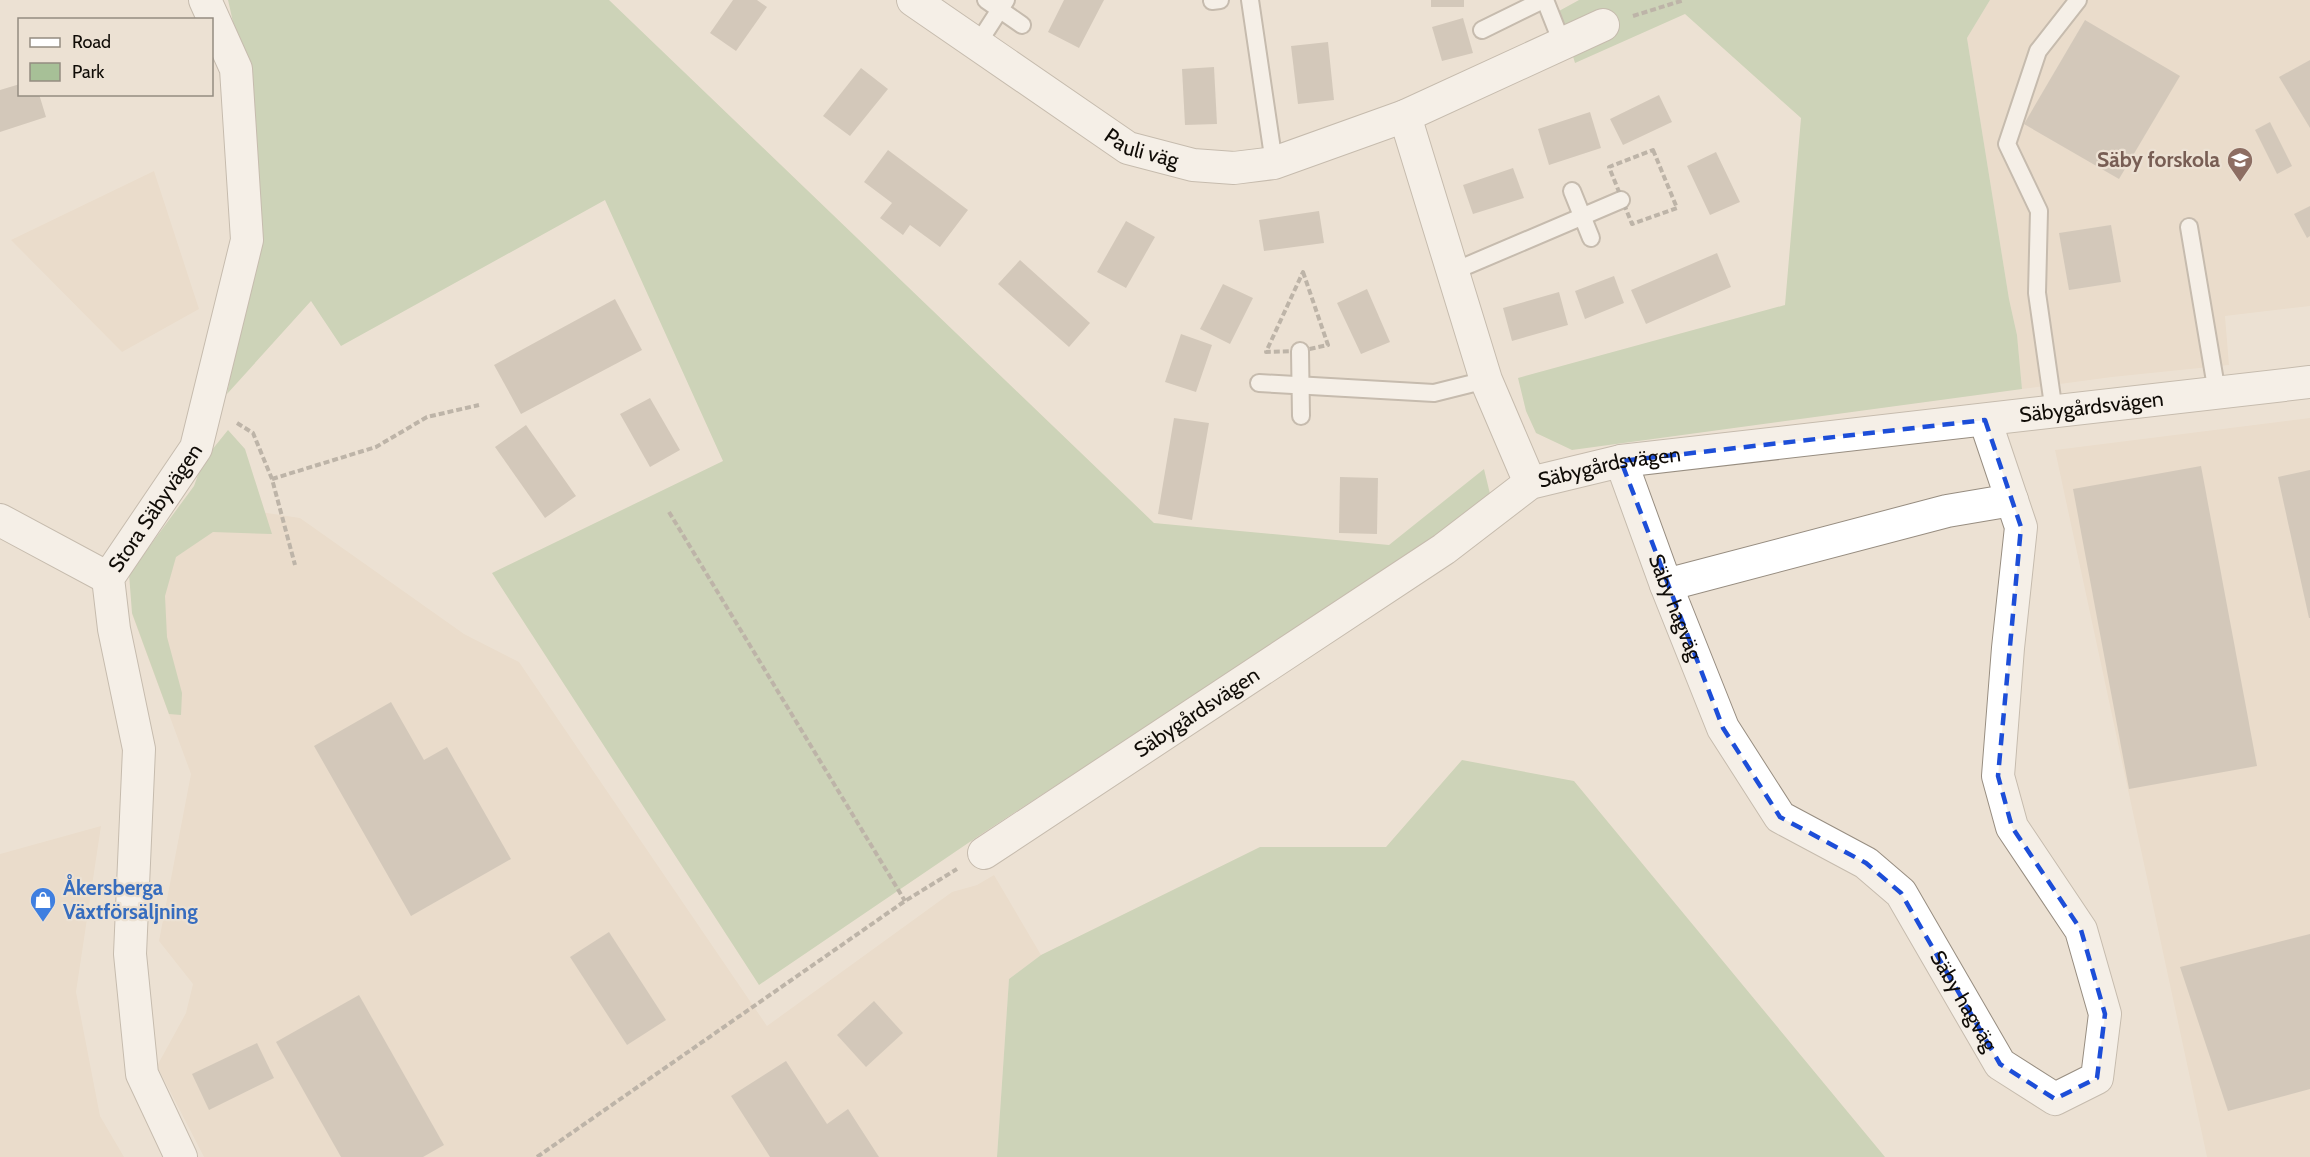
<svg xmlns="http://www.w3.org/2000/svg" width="2310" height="1157" font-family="Cabin,sans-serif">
<rect width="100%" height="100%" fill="#ece1d3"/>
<g fill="#e6d5c1">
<path d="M1990,0H2310V306L2225,316L2229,365L2112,377L2022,389L2017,335L2009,299L1967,38Z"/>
<path d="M154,171L199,309L122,352L11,240Z"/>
<path d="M2310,418V1157H2207L2055,450Z"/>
<path d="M228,507L300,518L464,634L519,662L767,1026L952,892L977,885L994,875L1041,955L1009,979L997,1157H204L157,1066L186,1013L193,984L159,941L191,774L132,614L143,571Z"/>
<path d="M101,826L76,992L100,1116L124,1157H0V854Z"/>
</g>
<g fill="#a7c097">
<path d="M228,0H609L1154,523L1389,545L1484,469L1491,498L1327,609L980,835L759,985L492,573L723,461L605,200L341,346L311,301L227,394L256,239L251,102Z"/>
<path d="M1579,0H1990L1967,38L2009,299L2017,335L2022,389L1572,450L1536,433L1526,411L1518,378L1785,305L1801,118L1685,14L1575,63L1559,11Z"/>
<path d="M228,430L245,449L272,534L213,532L176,557L165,596L167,637L182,693L181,715L169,714L132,613L129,574L194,486L203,461Z"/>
<path d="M1462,760L1574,781L1885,1157H997L1009,979L1041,955L1260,847H1386Z"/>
</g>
<g fill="#b4a99c">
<path d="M733,0H757L767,7L736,51L710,33Z"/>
<path d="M1064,0H1104L1079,48L1048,32Z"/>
<rect x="1431" y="0" width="33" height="7"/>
<path d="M1463,18L1473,53L1442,61L1432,27Z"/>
<path d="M2085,20L2180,76L2119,179L2024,124Z"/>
<path d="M1328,42L1334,100L1298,104L1291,46Z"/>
<path d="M2310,60V128L2279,77Z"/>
<path d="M1214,67L1217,124L1185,125L1182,69Z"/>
<path d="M861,68L888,89L850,136L823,116Z"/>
<path d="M20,84V94H39L46,117L0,132V90Z"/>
<path d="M1659,95L1672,122L1623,145L1610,119Z"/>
<path d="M1590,112L1601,148L1549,165L1538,129Z"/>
<path d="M2270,122L2292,166L2277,174L2255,130Z"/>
<path d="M888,150L968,210L940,247L910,225L903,235L880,218L892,203L864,182Z"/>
<path d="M1716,152L1740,202L1710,215L1687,166Z"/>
<path d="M1513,168L1524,198L1473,214L1463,185Z"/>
<path d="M2310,206V236L2307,238L2294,214Z"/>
<path d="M1319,211L1324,243L1264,251L1259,220Z"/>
<path d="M1126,221L1155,237L1126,288L1097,272Z"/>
<path d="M2111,225L2121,282L2069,290L2059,233Z"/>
<path d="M1717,253L1731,287L1646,324L1631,290Z"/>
<path d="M1020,260L1090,323L1069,347L998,284Z"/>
<path d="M1614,276L1624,303L1585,319L1575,291Z"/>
<path d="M1223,284L1253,298L1230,344L1200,329Z"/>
<path d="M1367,289L1390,342L1361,354L1337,303Z"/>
<path d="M1559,292L1568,325L1512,341L1503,308Z"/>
<path d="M615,299L642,350L521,414L494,365Z"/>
<path d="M1181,334L1212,345L1196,392L1165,382Z"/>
<path d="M650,398L680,450L650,467L620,414Z"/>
<path d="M1174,418L1209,423L1192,520L1158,514Z"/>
<path d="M526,425L576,496L545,518L495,447Z"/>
<path d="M2201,466L2257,766L2129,789L2073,489Z"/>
<path d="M2310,470V618H2309L2278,477Z"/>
<path d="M1340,477L1378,478L1377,534L1339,533Z"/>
<path d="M391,702L424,760L447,747L511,859L411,916L314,746Z"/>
<path d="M609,932L666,1020L627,1045L570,957Z"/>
<path d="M2310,934V1089L2228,1111L2180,967Z"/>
<path d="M359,995L444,1145L423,1157H341L276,1042Z"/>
<path d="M874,1001L903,1033L866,1067L837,1035Z"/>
<path d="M257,1043L274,1078L209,1110L192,1074Z"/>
<path d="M786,1061L827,1124L848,1109L879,1157H770L731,1096Z"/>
</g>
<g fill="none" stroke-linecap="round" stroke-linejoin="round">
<g stroke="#978d80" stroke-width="20">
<g id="lane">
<path d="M986,0L1022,25"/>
<path d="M1250,0L1274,163"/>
<path d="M1545,0L1562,43"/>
<path d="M1212,1L1220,0"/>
<path d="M1482,30L1543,0"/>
<path d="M977,45L1006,0"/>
<path d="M1572,191L1591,238"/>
<path d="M2189,227L2217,393"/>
<path d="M1452,272L1621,200"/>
<path d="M1300,351L1301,416"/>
<path d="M1259,383L1434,393L1486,380"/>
<path d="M2054,412L2037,293L2039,211L2007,144L2038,51L2078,0"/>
</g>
</g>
<g stroke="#978d80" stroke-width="34">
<g id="street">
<path id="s1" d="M913,0L1128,148L1193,165L1234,168L1274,163L1405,116L1603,25"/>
<path d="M1405,116L1486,380L1530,483"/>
<path id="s2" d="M1621,461L1666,585L1723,728L1780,817L1866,863L1901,893L2000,1064L2055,1099L2097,1078L2105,1014L2081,930L2012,827L1998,776L2008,648L2021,527L1985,420"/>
<path d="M0,520L108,578"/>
<path d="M1666,585L1947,511L2012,500"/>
<path id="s3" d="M984,853L1444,549L1530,483L1621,461L2310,382"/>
<path id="s4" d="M181,1157L142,1074L130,954L139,749L114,629L108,578L196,448L247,240L236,69L205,0"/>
</g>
</g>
<g stroke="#847c73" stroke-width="4" stroke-dasharray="6 3" stroke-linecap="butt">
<path d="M1633,16L1684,0"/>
<path d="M1653,150L1677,208L1632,224L1609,167Z"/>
<path d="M1303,272L1328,345L1300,351L1266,352Z"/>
<path d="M237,423L253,433L272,479L295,565"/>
<path d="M272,479L376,447L427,417L479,405"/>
<path d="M669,512L905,901"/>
<path d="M537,1157L905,901L957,869"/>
</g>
<use href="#lane" stroke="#fff" stroke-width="16"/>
<use href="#street" stroke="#fff" stroke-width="32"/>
</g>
<path d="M0 0H2310V1157H0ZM1985,420L2021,527L1998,776L2012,827L2081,930L2105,1014L2097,1078L2055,1099L2000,1064L1901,893L1866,863L1780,817L1723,728L1621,461Z" fill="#ece1d3" fill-opacity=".55" fill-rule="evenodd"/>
<path fill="none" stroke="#1d4ed8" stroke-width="4.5" stroke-dasharray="12 8" stroke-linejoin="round" d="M1985,420L2021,527L1998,776L2012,827L2081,930L2105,1014L2097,1078L2055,1099L2000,1064L1901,893L1866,863L1780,817L1723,728L1621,461Z"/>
<defs>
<g id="school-pin" transform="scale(1.35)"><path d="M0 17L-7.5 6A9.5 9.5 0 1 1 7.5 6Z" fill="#8d6e63" stroke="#ece1d3"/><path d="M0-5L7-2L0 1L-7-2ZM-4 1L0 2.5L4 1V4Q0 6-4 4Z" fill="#fff"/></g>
<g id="shop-pin" transform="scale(1.35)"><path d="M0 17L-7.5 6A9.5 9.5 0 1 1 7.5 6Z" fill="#3f7fe0" stroke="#ece1d3"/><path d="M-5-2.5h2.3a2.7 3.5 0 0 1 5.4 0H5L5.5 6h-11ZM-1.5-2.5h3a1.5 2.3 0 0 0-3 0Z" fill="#fff"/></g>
</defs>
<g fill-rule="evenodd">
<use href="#school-pin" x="2240" y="160"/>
<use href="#shop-pin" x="43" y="900"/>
</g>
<g text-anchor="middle" stroke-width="4.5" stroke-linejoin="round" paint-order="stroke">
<g font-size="21" fill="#100c07" stroke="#ece1d3">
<text dy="7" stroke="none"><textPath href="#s1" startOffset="274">Pauli väg</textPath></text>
<text dy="7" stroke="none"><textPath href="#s3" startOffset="1227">Säbygårdsvägen</textPath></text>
<text dy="7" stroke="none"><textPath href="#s3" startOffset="741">Säbygårdsvägen</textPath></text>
<text dy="7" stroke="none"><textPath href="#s4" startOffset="676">Stora Säbyvägen</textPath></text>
<text dy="7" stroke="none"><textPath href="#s2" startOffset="156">Säby hagväg</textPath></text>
<text dy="7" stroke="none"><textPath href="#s3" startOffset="255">Säbygårdsvägen</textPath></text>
<text dy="7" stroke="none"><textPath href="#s2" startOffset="660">Säby hagväg</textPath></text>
</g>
<g font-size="21" font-weight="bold" fill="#785e54" stroke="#ece1d3" text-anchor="end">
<text x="2220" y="167">Säby forskola</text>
</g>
<g font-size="21" font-weight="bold" fill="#366cbe" stroke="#ece1d3" text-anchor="start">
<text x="63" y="895">Åkersberga<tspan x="63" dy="24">Växtförsäljning</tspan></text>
</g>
</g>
<rect x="18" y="18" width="195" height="78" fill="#ece1d3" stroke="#948c81" stroke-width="1.5"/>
<rect x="30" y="38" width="30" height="9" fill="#ffffff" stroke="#948c81" stroke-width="1.5"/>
<text x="72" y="48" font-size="18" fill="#100c07">Road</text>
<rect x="30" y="63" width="30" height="18" fill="#a7c097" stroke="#948c81" stroke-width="1.5"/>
<text x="72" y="78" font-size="18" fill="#100c07">Park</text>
</svg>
